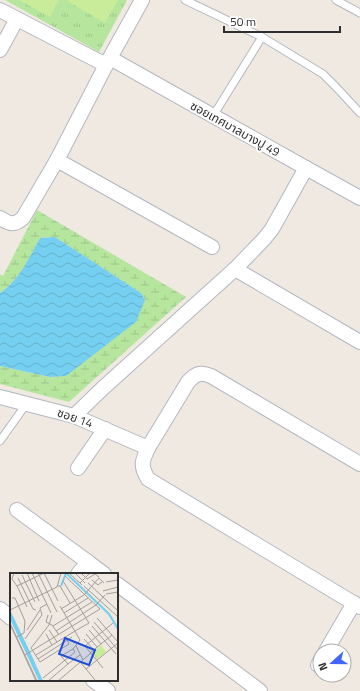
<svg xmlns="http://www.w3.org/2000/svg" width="360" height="691" font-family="'Titillium Web','Noto Sans Thai',sans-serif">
<defs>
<pattern id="wetland-marsh" width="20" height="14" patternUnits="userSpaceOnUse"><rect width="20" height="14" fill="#b6e59e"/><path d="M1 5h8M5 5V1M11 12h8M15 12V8" fill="none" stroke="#9dc588"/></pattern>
<pattern id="park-tufts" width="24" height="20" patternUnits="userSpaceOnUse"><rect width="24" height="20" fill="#b6e59e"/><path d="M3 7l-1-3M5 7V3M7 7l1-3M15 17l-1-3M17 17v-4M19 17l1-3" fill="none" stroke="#9dc588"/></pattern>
<pattern id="water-waves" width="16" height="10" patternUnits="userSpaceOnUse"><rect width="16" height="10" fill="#75cff0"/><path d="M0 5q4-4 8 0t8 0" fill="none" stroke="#66b2ce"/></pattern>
</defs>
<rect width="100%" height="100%" fill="#efe9e1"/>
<path fill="url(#wetland-marsh)" d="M37,210L186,297L69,402L0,384V366L50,377L66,376L145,300L141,293L55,237L40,238C29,258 19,280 0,293V274L3,276Z"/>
<path fill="url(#park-tufts)" d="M5,0H127L99,52Z"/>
<g fill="#c9ec9a">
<path d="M19,0H59L50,17Z"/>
<path d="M68,0H118L105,23L67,1Z"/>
</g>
<path fill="url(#water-waves)" d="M55,237L141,293L145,300L136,322L66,376L50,377L0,366V293C19,280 29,258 40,238Z"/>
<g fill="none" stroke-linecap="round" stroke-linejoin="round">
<g stroke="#b4b7c1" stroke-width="9">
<g id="service">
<path d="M185,0L262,37L323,74L336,87L360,113"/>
<path d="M336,0L360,13"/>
<path d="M213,116L262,37"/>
<path d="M0,441L27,403"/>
</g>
</g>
<g stroke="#b4b7c1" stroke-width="16">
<g id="minor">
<path d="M0,10L106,65"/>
<path d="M0,50L17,19"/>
<path d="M110,58L306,168L360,198"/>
<path d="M57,160L212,247"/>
<path d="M0,218C10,224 14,226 23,218L57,160L106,65L142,0"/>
<path d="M235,269L360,342"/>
<path d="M0,397L74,416L148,448"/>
<path d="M74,416L103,388L235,269L264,239L272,229L306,168"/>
<path d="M360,464L211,376C201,372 196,373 188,382L148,448C142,461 140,466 148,479L360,607"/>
<path d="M78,468L105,429"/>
<path d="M17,510L88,562"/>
<path d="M78,574L88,562L104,574"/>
<path d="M117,584L260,691"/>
<path d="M0,609L11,618"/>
<path d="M326,651L354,603"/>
<path d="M318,665L320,661"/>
<path d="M93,680L108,691"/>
</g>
</g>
<use href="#service" stroke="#fff" stroke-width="7"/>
<use href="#minor" stroke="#fff" stroke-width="14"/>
</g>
<g text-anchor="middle" stroke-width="4" stroke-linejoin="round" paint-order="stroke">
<g font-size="12" fill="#2e2e2e" stroke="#fff">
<text transform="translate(235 129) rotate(29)" y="4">ซอยเทศบาลบางปู 49</text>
<text transform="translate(75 418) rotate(19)" y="4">ซอย 14</text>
</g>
</g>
<g transform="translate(10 573)">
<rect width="108" height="108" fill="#efe9e1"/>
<path d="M91,72L96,79L87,86L82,81Z" fill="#c9ec9a"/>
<path d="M0,37L22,83L33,108H29L0,46Z" fill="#75cff0"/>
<path fill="none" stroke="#75cff0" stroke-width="2" d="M51,13L56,0L99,41L108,56"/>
<path fill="none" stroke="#a29e99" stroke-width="1" d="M4,0L2,6L7,13L34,0M17,0L29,28M22,0L41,40M28,0L47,39M34,0L48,28M59,0L72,12M65,0L75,10M71,0L77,6L85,1L89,4M12,2L25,29M8,5L23,36L26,37M82,7L88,12L92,9M53,8L79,50L65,58M96,9L108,7M70,10L79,1M78,10L108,38M7,13L17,34M47,13H50L60,30M74,13L108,44M93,18L108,14M96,21L108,19M2,25H5L15,48L14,60L7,64M51,36L74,22L89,5L94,10M0,37L47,14L51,0M54,40L78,25M38,42L36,49L42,52L49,62M42,42L39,52L21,75L30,89L59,71L57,67M87,45L108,69M84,49L108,77M0,50L27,108M0,51L26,108M43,53L82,29M82,53L106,81M17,57L30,37M39,57L47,69M79,57L91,71M46,58L86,32L95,22M36,61L42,72M76,61L87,74M15,66L32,42L30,35L37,31M74,66L84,77M66,73L73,87M80,80L102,62M15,82L90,36L55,3M26,82L65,58M28,86L62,64M70,89L76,96L108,70M58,91L70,82M93,95L75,73L103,50M76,96L85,107M33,105L65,79L63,76M38,108L58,91L51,83L63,76L70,67L50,33M48,108L81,80"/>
<path fill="#1d4ed8" fill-opacity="0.15" stroke="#1d4ed8" stroke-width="2" d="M55,65L85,77L79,92L49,81Z"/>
<rect width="108" height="108" fill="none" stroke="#2e2e2e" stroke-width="2"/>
</g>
<g transform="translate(332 663) rotate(249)"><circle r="19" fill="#ffffff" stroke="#ababab"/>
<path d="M0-3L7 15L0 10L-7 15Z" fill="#4264fb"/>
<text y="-6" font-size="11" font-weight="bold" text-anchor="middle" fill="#2e2e2e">N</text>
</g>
<path d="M224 26v6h116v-6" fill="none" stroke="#2e2e2e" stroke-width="2"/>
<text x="230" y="26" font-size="12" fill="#2e2e2e" stroke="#ffffff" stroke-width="3" paint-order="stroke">50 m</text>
</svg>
